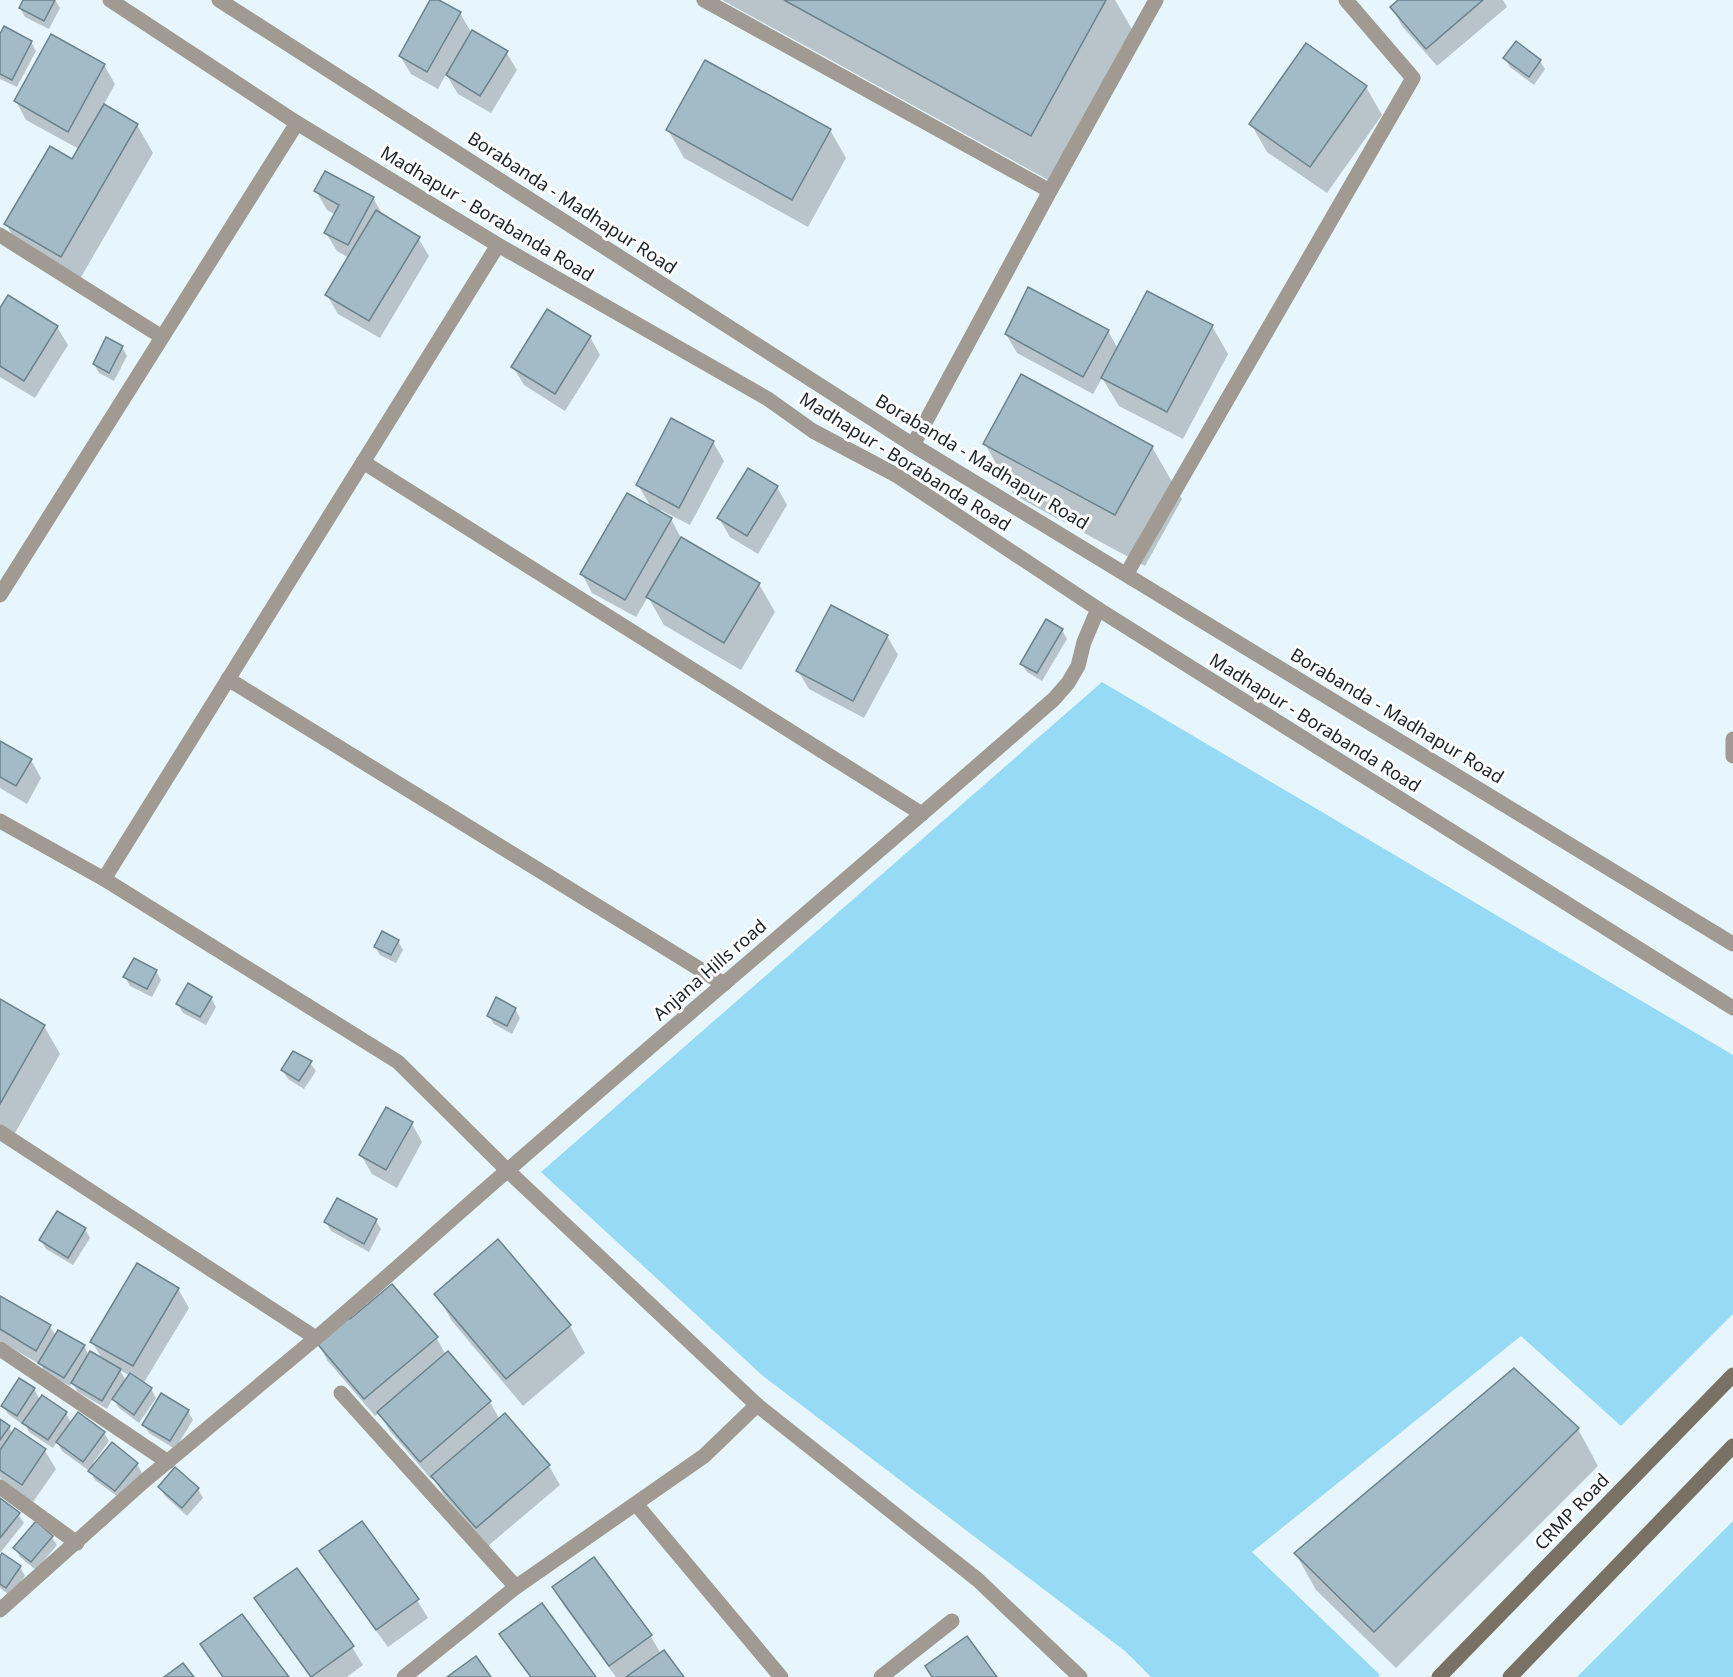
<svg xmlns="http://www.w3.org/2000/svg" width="1733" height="1677" font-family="'Noto Sans',sans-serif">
<rect width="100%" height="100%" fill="#e6f6fc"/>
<g fill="#97daf6">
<path d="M1102,682L1733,1055V1314L1621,1426L1521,1336L1252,1552L1380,1675L1378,1677H1151L1125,1651L763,1376L541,1172Z"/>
<path d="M1733,1521V1677H1577Z"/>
</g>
<g fill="#0003" fill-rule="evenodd">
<path d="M24,0H55L60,8L49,29L25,17L20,8Z"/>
<path d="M431,0H436L460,13L472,34L506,52L517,70L491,113L458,94L446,74L438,89L411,74L400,56Z"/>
<path d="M722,0H1115L1140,43L1061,187Z"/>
<path d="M1400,0H1503L1507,7L1437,66L1402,26L1392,7Z"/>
<path d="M52,36L104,65L115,84L103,106L137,125L153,153L77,284L22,252L6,224L72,161L79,149L26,120L16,101Z"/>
<path d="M0,37L31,42L36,51L17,87L0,79Z"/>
<path d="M1505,58L1540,61L1545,69L1534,85L1510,67Z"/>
<path d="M1366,87L1382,115L1327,193L1267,152L1251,124Z"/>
<path d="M668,130H830L846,158L808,227L684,158Z"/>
<path d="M316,191L373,198L384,217L418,238L429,256L380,338L338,314L327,295L349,258L337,251L326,233L336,215L327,210Z"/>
<path d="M0,311L57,327L68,345L35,398L0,377Z"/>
<path d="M1212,326L1228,354L1183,439L1119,406L1102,378L1093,394L1017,353L1006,334L1108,331L1118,349Z"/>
<path d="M590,337L600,355L565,411L524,385L513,367Z"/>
<path d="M122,347L127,356L114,381L99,373L94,364Z"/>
<path d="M713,442L724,461L690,525L661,510L660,513L671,519L681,538L759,584L775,612L741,670L664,625L648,597L636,617L592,593L582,574L651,507L638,485Z"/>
<path d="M985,444L1152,447L1182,499L1145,566L1014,495Z"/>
<path d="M777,487L787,505L758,554L730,537L719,518Z"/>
<path d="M1062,630L1067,639L1042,681L1027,672L1022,664Z"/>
<path d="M887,636L898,655L864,718L809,689L798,671Z"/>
<path d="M0,742L31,760L41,778L27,804L0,788Z"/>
<path d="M398,941L403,950L396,963L380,955L375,947Z"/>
<path d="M156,971L161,980L152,997L130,986L125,977Z"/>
<path d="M211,998L216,1007L206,1025L183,1013L178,1004Z"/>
<path d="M0,1001L44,1026L60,1054L15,1133L0,1125Z"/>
<path d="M515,1009L520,1018L512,1034L494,1024L489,1016Z"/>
<path d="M310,1063L316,1071L304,1089L288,1079L283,1071Z"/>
<path d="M412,1124L422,1142L397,1188L372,1174L361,1155Z"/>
<path d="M376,1221L381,1229L369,1252L331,1231L326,1222Z"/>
<path d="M85,1229L90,1238L73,1265L46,1249L41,1240Z"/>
<path d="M178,1289L189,1308L143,1384L151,1389L156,1398L139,1423L119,1408L113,1398L107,1409L78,1392L72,1382L70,1386L45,1372L41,1365L0,1341V1297L50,1327L56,1336L84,1346L89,1356L103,1360L92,1342ZM120,1370L130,1376L126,1381Z"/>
<path d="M436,1294L570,1326L585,1353L523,1406L452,1321Z"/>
<path d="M350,1321L436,1337L446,1355L490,1402L500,1420L505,1415L549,1466L560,1485L488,1546L444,1495L434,1478L431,1479L390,1431L379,1413L375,1416L327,1360L317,1341Z"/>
<path d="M34,1389L40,1400L66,1413L71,1423L104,1433L109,1441L93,1463L95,1465L137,1464L142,1473L121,1499L95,1480L89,1469L88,1470L62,1451L57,1442L53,1448L29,1432L24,1422L22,1424L8,1414L3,1406Z"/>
<path d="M188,1411L193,1420L175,1449L149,1433L144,1425Z"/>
<path d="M0,1421L9,1427L13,1434L15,1430L45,1451L56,1469L33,1502L3,1482L0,1477Z"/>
<path d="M1578,1429L1598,1466L1396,1668L1316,1590L1296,1554Z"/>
<path d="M176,1469L198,1489L203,1498L187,1516L165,1496L160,1488Z"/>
<path d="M0,1500L18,1514L24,1523L0,1553Z"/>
<path d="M52,1537L57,1545L36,1570L20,1557L15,1548Z"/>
<path d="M321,1552L417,1600L428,1618L388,1647L332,1570Z"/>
<path d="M0,1559L20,1567L25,1576L11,1596L0,1588Z"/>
<path d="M554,1588L650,1635L661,1654L682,1677H616L564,1606Z"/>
<path d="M256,1599L352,1647L363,1665L347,1677H310L267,1617Z"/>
<path d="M501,1635L594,1677H530L512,1653Z"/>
</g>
<g fill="#a2bbc6" stroke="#6b838d" stroke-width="1.5">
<path d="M23,0H55L44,21L19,8Z"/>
<path d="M430,0H439L461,12L427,72L399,56Z"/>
<path d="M784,0H1106L1031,136Z"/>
<path d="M1398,0H1483L1426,49L1390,7Z"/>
<path d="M4,26L32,41L12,80L0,74V34Z"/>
<path d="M472,30L508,51L480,96L446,75Z"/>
<path d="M51,34L105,64L68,132L14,101Z"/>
<path d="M1516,41L1541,60L1529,77L1503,58Z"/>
<path d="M1306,43L1367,86L1310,167L1249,124Z"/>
<path d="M705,60L831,129L792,200L666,130Z"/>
<path d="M104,104L138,124L61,257L4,224L50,146L72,159Z"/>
<path d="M325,171L374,197L348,245L324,233L339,205L314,191Z"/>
<path d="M376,210L420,237L369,321L325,295Z"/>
<path d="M1028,287L1109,330L1083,377L1005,334Z"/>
<path d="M1147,291L1213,325L1167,412L1101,378Z"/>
<path d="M8,295L58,326L24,381L0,366V308Z"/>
<path d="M547,309L591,336L555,394L511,367Z"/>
<path d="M106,337L123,346L109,373L93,364Z"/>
<path d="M1021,374L1153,446L1115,515L983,444Z"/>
<path d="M671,418L714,441L679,508L636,485Z"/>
<path d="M748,468L778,486L747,536L717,518Z"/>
<path d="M627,493L672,518L625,600L580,574Z"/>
<path d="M681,537L760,583L724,643L646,597Z"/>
<path d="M831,605L888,635L853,701L796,671Z"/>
<path d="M1046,619L1063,629L1037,673L1020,664Z"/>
<path d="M0,741L32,759L16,786L0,777Z"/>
<path d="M382,931L399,940L391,955L374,947Z"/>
<path d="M134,958L157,970L147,989L123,977Z"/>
<path d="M188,983L212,997L200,1017L176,1004Z"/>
<path d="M496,997L516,1008L507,1026L487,1016Z"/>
<path d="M0,999L45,1025L0,1104Z"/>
<path d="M293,1051L312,1061L299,1081L281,1070Z"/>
<path d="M386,1107L413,1122L386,1170L359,1155Z"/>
<path d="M337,1198L377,1219L364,1244L324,1222Z"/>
<path d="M57,1211L86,1228L68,1258L39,1240Z"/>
<path d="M498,1239L571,1325L506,1379L434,1294Z"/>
<path d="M137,1263L179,1288L133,1366L90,1342Z"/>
<path d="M392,1284L438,1337L364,1399L315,1341L346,1314L350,1319Z"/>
<path d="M0,1296L51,1325L36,1351L0,1329Z"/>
<path d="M58,1330L85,1345L64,1378L38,1363Z"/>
<path d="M90,1351L121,1369L102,1401L71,1383Z"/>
<path d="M448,1351L491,1401L420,1462L377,1412Z"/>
<path d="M1514,1368L1579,1428L1374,1632L1294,1553Z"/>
<path d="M130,1373L152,1388L134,1415L112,1399Z"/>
<path d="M19,1378L35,1388L17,1416L1,1406Z"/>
<path d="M161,1393L189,1410L170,1441L142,1425Z"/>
<path d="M42,1395L67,1412L48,1440L22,1423Z"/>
<path d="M78,1412L105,1432L83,1462L56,1442Z"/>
<path d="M505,1413L550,1465L476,1528L431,1476Z"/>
<path d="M0,1419L10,1426L0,1440Z"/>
<path d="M15,1428L46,1449L22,1485L0,1470V1450Z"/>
<path d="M112,1442L138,1463L115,1491L88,1471Z"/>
<path d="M175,1467L199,1488L182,1508L158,1487Z"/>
<path d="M0,1498L20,1513L0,1538Z"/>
<path d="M36,1521L53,1536L31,1562L13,1548Z"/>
<path d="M362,1521L419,1599L376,1630L319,1551Z"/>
<path d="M2,1553L21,1566L6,1588L0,1584V1556Z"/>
<path d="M594,1557L652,1635L609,1666L552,1587Z"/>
<path d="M297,1568L354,1646L311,1677L254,1598Z"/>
<path d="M542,1603L596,1677H531L499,1634Z"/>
<path d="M242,1614L289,1677H223L200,1644Z"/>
<path d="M967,1636L997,1677H932L925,1666Z"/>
<path d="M664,1650L684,1677H626Z"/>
<path d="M476,1656L491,1677H447Z"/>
<path d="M183,1663L194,1677H164Z"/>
</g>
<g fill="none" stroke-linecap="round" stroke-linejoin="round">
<g stroke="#a09a92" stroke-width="15">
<path d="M704,0L1050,191"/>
<path d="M0,235L162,337"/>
<path d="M913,445L1050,191L1156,0"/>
<path d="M363,462L922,814"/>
<path d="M1127,573L1413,78L1346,0"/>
<path d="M0,595L297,123"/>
<path d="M228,679L724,984"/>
<path d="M1733,739V756"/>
<path d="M0,821L104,879L398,1062L507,1170L757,1405L978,1580L1080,1677"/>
<path d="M104,879L498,245"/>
<path d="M0,1132L316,1338L143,1482L0,1610"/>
<path d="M316,1338C381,1283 444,1225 508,1170C689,1012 873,858 1054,699L1068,683L1078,666L1084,642L1098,609"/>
<path d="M0,1349L168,1462"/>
<path d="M341,1393L516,1587"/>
<path d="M0,1487L77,1543"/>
<path d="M636,1504L781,1677"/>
<path d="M404,1677L516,1587L704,1456L757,1405"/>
<path d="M881,1677L952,1621"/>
</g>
<g stroke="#a09a92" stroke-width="15">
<path d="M110,0L297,123L498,245L768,399L813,431L896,475L1098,609L1733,1008"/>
<path d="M219,0L913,445L1733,944"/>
</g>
<g stroke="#797164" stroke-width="15">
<path d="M1439,1677L1733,1375"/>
<path d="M1510,1677L1733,1446"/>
</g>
</g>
<g text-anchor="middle" stroke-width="6" stroke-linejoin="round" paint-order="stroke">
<g font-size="18" fill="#192327" stroke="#fff">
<text transform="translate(572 203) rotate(33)" y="6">Borabanda - Madhapur Road</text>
<text transform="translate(487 214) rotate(31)" y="6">Madhapur - Borabanda Road</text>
<text transform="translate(905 462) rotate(32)" y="6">Madhapur - Borabanda Road</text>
<text transform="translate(982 462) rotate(31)" y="6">Borabanda - Madhapur Road</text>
<text transform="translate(1397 716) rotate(31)" y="6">Borabanda - Madhapur Road</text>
<text transform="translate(1315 723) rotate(32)" y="6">Madhapur - Borabanda Road</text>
<text transform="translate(710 970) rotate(-41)" y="6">Anjana Hills road</text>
<text transform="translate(1572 1512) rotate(-46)" y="6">CRMP Road</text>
</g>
</g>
</svg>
